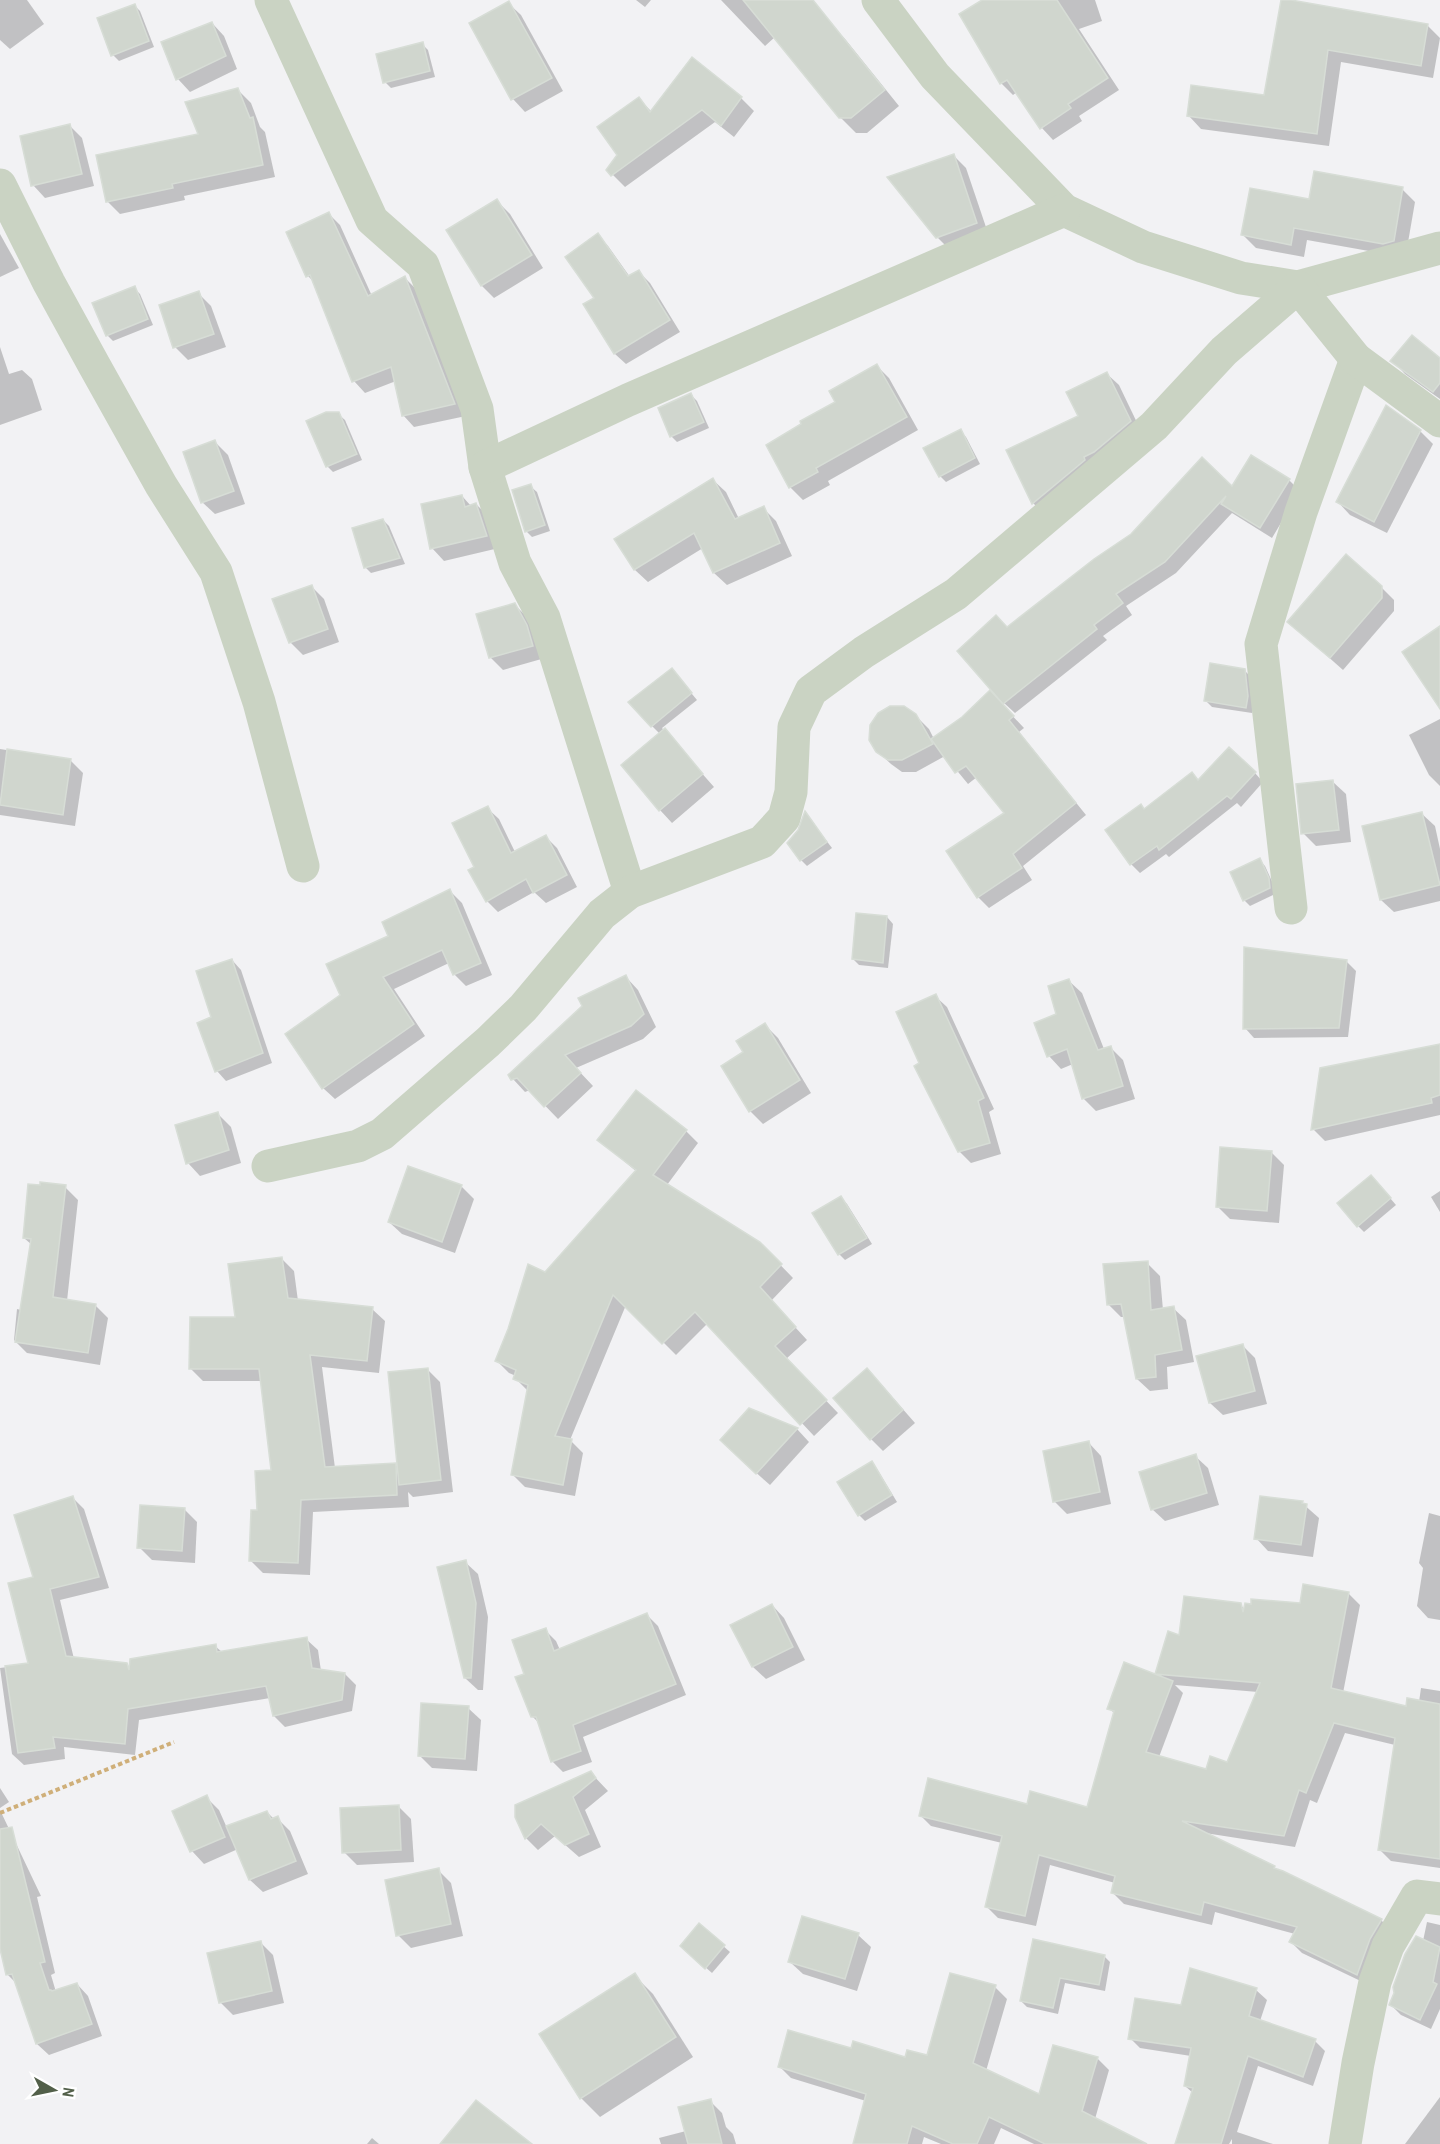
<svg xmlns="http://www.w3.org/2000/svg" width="1440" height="2144" font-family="'Archivo Narrow',sans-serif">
<rect width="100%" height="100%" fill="#f2f2f4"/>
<g fill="#0003" fill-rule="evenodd">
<path d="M0,0H27L44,24L10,49L0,40Z"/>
<path d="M636,0H651L645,7Z"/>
<path d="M721,0H807L845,39L899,106L867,133H856L840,117L775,37L765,46Z"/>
<path d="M985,0H1095L1102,21L1079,29L1119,90L1079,116L1082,121L1053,140L1042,128L1017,92L1013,95L1001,83Z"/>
<path d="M1282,0L1427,25L1440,38L1433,78L1341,62L1329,146L1201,129L1189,116L1265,97Z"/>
<path d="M508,3L521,15L563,91L525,112L513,99Z"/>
<path d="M134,5L140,11L154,47L119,61L113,55Z"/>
<path d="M212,23L224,36L237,69L190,92L178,79Z"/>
<path d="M422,44L428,50L435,77L391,88L385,82Z"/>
<path d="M692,59L741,98L754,111L734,137L715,122L625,187L608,170L619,155L639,99L652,112Z"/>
<path d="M238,90L251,103L260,127L265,132L275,177L184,196L185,200L120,214L107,201L200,135Z"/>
<path d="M70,126L82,138L94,186L45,198L33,185Z"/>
<path d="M953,155L966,168L989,236L950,250L937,237Z"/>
<path d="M1402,189L1415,202L1406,254L1397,256L1307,240L1304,257L1256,248L1243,235L1310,201Z"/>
<path d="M497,201L510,214L543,268L494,298L482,286Z"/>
<path d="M329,214L340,225L372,296L405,278L416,289L466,416L414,427L403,415L396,381L365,393L354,381L315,283L308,276Z"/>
<path d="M0,234L19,268L0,277Z"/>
<path d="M597,235L608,246L630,277L639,272L650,283L680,332L626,364L615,354L585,304L596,298Z"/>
<path d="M134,288L140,294L153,325L113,341L107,335Z"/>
<path d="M198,293L211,306L226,347L188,360L175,347Z"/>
<path d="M0,347L9,374L22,370L32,379L42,410L0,425Z"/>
<path d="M1440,360V399L1405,374L1393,361Z"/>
<path d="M877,366L889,378L918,430L828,481L830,485L803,500L790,487L837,402Z"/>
<path d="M1107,374L1119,385L1142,433L1044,514L1033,503L1080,416Z"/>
<path d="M691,395L697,401L709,428L677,442L671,436Z"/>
<path d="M338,414L345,420L362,460L333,472L327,466Z"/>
<path d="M960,431L966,437L980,464L946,482L940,476Z"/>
<path d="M1420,431L1433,444L1387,533L1350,515L1338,502Z"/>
<path d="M215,442L228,455L245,504L215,514L202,502Z"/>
<path d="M713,480L726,492L739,519L763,508L776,521L792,556L727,585L714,573L703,548L648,582L635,570L616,539Z"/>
<path d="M1289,480L1300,491L1272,538L1232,513L1176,573L1126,606L1132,615L1103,636L1107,640L1015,713L1004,703L1008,629L1233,488Z"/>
<path d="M530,486L537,492L550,531L532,537L526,531Z"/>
<path d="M462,496L471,506L476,504L489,517L499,548L444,561L432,548Z"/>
<path d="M383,520L389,526L405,564L371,573L365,567Z"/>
<path d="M311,586L324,599L339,642L303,655L290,642Z"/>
<path d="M1381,587L1394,600V611L1343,670L1289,622Z"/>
<path d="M514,604L527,617L545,658L503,670L490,657Z"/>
<path d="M1244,670L1250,676L1253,703L1252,713L1212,707L1206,701Z"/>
<path d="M677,676L697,700L662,728L714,787L672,823L660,810V734L652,726Z"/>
<path d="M990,692L1024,728L1019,732L1086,815L1023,866L1032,880L989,908L978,897L1006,814L977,777L968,784L945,756L916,772H902L891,764L877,751L915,715L929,729L934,739L963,718Z"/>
<path d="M1440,719V786L1429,775L1409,735Z"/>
<path d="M0,749L70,760L83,773L75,826L0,815Z"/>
<path d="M1255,773L1263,782L1241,807L1237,803L1169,857L1166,854L1140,873L1131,864L1145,811L1192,774L1199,781Z"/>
<path d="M1333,782L1346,794L1351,842L1316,846L1303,833Z"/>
<path d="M487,808L499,819L515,852L546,837L557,848L577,887L546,903L534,892L498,912L487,901L476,867Z"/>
<path d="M806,814L832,848L807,866L801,860L799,831Z"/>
<path d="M1422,814L1435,826L1440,849V901L1394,912L1381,900Z"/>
<path d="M1259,860L1265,866L1274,886L1275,894L1250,906L1244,900Z"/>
<path d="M450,891L462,903L492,975L466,986L454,974L449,963L394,989L425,1036L335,1099L323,1088L342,996L390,937Z"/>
<path d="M887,917L893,924L888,968L859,965L853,959Z"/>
<path d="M232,960L241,970L272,1063L226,1081L217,1071L213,1017Z"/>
<path d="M1346,961L1356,971L1348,1037L1254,1038L1245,1028Z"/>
<path d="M626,977L638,990L656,1027L643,1039L576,1068L593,1086L558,1119L530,1090L525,1092L513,1079Z"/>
<path d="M1069,981L1082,993L1104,1049L1111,1048L1123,1060L1135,1099L1096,1111L1083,1098L1073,1064L1061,1069L1049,1056L1058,1014Z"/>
<path d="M935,996L947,1007L994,1109L989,1112L1001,1154L971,1163L959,1151L921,1064Z"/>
<path d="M765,1025L778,1038L811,1093L763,1124L750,1111L745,1053Z"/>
<path d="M1440,1046V1115L1325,1141L1313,1129Z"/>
<path d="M636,1092L686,1131L698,1143L667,1185L759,1243L793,1278L771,1301L807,1340L786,1359L838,1413L814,1436L708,1323L676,1355L626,1305L570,1440L583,1453L575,1496L525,1487L512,1474L528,1391L515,1378L516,1376L509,1373L496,1360L545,1273L637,1172L599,1140Z"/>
<path d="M218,1114L231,1127L241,1163L200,1176L188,1163Z"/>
<path d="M1271,1152L1284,1165L1279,1223L1230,1219L1217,1206Z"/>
<path d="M1377,1183L1396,1205L1364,1232L1358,1226Z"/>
<path d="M461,1186L474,1199L455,1253L402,1234L389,1222Z"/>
<path d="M65,1187L78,1200L67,1301L95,1305L108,1318L100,1365L27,1353L14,1340L17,1309L21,1310L32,1245L24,1238Z"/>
<path d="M1440,1191V1212L1431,1197Z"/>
<path d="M841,1198L847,1204L872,1244L845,1260L839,1254Z"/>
<path d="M281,1258L294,1271L298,1301L372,1309L385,1321L379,1373L322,1367L335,1468L395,1464L399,1468L427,1369L440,1382L453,1492L413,1497L408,1492L409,1507L313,1512L310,1575L263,1573L250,1560L259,1511L273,1471L262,1381H203L190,1368L236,1319Z"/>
<path d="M1147,1263L1160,1276L1163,1310L1173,1308L1186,1320L1194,1362L1167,1367L1168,1389L1150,1391L1137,1379L1125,1317H1121L1108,1304Z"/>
<path d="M1242,1345L1255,1358L1267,1404L1223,1415L1210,1403L1198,1357Z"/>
<path d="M880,1383L915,1423L883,1451L871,1439Z"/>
<path d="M749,1410L797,1429L809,1442L770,1485L734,1453Z"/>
<path d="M1089,1443L1101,1456L1111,1504L1067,1514L1054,1501Z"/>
<path d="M1195,1456L1208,1468L1219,1505L1165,1521L1152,1509Z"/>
<path d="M871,1463L877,1469L897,1502L865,1521L859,1515Z"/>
<path d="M73,1498L84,1509L109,1588L60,1600L74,1659L126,1664L131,1669L215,1646L222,1652L306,1639L318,1650L321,1671L345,1674L356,1685L352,1711L285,1727L274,1716L270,1698L139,1720L135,1755L64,1747L65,1759L24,1765L12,1754L0,1668L30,1664L35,1578Z"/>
<path d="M1302,1503L1319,1518L1313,1557L1268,1551L1256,1538Z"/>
<path d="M184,1509L197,1522L195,1563L152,1560L139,1547Z"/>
<path d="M1429,1513L1440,1516V1620L1428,1618L1417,1606L1423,1568L1419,1563Z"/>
<path d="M465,1562L478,1574L488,1617L483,1690H478L465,1678Z"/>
<path d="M1305,1586L1349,1594L1360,1605L1343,1693L1407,1708L1419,1702L1421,1688L1440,1691V1868L1391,1861L1380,1850L1395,1745L1345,1733L1317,1803L1310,1800L1295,1847L1205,1833L1276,1870L1381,1920L1392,1931L1369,1985L1302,1953L1291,1942L1295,1934L1215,1912L1212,1925L1124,1904L1113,1893L1115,1883L1050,1865L1036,1926L998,1918L987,1907L1002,1843L931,1826L920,1815L1028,1805L1088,1809L1115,1714L1109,1708L1162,1678L1157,1673L1180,1637L1240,1604L1245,1610L1301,1605ZM1175,1685L1258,1692L1228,1764L1207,1771L1159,1757L1183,1693Z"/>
<path d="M772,1605L784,1618L805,1660L766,1679L753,1667L732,1625Z"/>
<path d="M647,1615L658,1626L686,1695L583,1737L592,1762L563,1772L552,1761L541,1725L532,1716L526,1675L545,1630L556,1641L560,1650Z"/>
<path d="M468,1708L481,1720L477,1771L432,1768L419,1755Z"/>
<path d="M591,1773L608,1791L585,1810L601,1847L579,1857L555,1836L538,1850L526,1838Z"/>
<path d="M0,1788L9,1802L0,1808Z"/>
<path d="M206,1797L219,1810L227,1828L267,1812L274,1819L277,1818L290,1831L308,1874L263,1892L250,1880L238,1849L204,1864L192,1851L174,1811Z"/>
<path d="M398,1806L411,1819L414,1862L357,1865L344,1852Z"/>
<path d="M0,1810L41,1896L37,1897L55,1973L51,1975L56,1992L77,1984L88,1996L102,2036L49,2055L37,2044L17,1984L7,1974L0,1942Z"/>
<path d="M438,1870L451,1883L463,1936L411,1948L398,1935Z"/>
<path d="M1427,1922L1440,1925V2009L1431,2029L1401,2015L1391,2005L1423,1941Z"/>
<path d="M699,1925L730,1952L712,1973L688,1952Z"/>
<path d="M858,1935L871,1947L857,1991L803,1974L790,1962Z"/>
<path d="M1034,1941L1104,1956L1110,1962L1105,1991L1065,1983L1058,2014L1027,2007L1021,2001Z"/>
<path d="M260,1942L273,1955L284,2003L233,2015L220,2002Z"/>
<path d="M634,1975L653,1994L693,2057L600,2117L581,2098Z"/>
<path d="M995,1987L1007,1999L986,2071L1040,2096L1097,2058L1109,2070L1095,2119L1144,2144H1034L1001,2128L994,2144H941L924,2137L922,2144H855L866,2101L791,2078L779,2066L852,2050L906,2059L928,2057Z"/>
<path d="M1256,1990L1267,2000L1260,2021L1315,2041L1325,2051L1313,2086L1258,2066L1237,2132L1273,2144H1232V2139L1229,2144H1176L1193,2093L1185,2086L1191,2056L1140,2048L1130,2038L1182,2007Z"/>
<path d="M1440,2097V2144H1405Z"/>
<path d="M710,2101L722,2113L726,2127L733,2134L736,2144H661L659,2138L686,2131Z"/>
<path d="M372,2138L379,2144H367Z"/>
</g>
<g fill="#d0d6ce" stroke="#d7ddd6" stroke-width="1.5">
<path d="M743,0H813L885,90L851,118H839Z"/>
<path d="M982,0H1057L1108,78L1068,104L1071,108L1040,129L1007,80L1000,84L959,14Z"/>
<path d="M1281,0H1291L1428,24L1421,66L1328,50L1317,134L1187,116L1191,85L1264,95Z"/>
<path d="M509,1L552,78L511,100L469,23Z"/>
<path d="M135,4L149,41L111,56L97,18Z"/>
<path d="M212,22L226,56L176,80L161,42Z"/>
<path d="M423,42L430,71L383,83L376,54Z"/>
<path d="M692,57L742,97L721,126L702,110L611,176L606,170L617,155L597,127L639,97L650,112Z"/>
<path d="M238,88L250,118L253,117L263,165L172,184L173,188L106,202L96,155L198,134L185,102Z"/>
<path d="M70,124L82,174L31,186L20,136Z"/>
<path d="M954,154L977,223L936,238L887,177Z"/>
<path d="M1314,171L1403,187L1394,241L1383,244L1294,228L1291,245L1241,235L1250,188L1309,199Z"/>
<path d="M497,199L532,255L481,286L446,230Z"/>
<path d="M329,212L368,296L405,276L455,404L402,416L391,367L352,382L310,275L306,277L286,232Z"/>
<path d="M598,233L628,276L639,270L670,320L614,354L583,304L594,298L565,257Z"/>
<path d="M135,286L148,319L106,336L92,303Z"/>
<path d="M199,291L214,334L173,348L159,305Z"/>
<path d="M1412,335L1440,358V383L1433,392L1390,361Z"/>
<path d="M877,364L907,417L816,468L818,472L789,488L766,445L801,424L800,421L835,402L829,391Z"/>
<path d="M1107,372L1131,421L1094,452L1084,457L1085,460L1032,504L1006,450L1078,416L1066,392Z"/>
<path d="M691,393L704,422L670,437L658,408Z"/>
<path d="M1386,405L1421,430L1374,522L1336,502Z"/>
<path d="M326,412H339L357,454L326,467L306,421Z"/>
<path d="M961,429L975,458L939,477L923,448Z"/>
<path d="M215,440L234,491L201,503L183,452Z"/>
<path d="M1251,455L1290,479L1260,528L1221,504L1226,496L1165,562L1116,594L1123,603L1094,625L1097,629L1003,704L957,651L996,615L1007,627L1094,559L1131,534L1202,457L1232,486Z"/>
<path d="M713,478L735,519L764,506L780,543L713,573L694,533L634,570L614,539Z"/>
<path d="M531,484L545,525L525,532L512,490Z"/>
<path d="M462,495L465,507L476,503L487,536L430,549L421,504Z"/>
<path d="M383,519L400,558L364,568L352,528Z"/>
<path d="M1346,554L1382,586V598L1330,658L1287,622Z"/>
<path d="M312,585L328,629L289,643L272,599Z"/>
<path d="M515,603L527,625L533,646L489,658L476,614Z"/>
<path d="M1440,626V709L1402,652Z"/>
<path d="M1210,663L1245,669L1248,696L1246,708L1204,701Z"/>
<path d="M672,668L692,693L651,727L628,702Z"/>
<path d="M990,690L1014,716L1009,720L1076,803L1013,854L1022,868L977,898L946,851L1004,813L966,766L955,773L931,739L962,717Z"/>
<path d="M890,706H904L916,714L933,744L902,760H888L876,752L869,740L870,725L878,713Z"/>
<path d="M665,728L703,774L659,811L621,765Z"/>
<path d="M1229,747L1256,772L1231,799L1227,796L1159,850L1157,846L1130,865L1105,830L1141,804L1144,809L1192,772L1198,780Z"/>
<path d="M7,749L71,759L63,815L0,805Z"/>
<path d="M1333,780L1339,830L1301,834L1296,784Z"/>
<path d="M488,806L511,853L546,835L567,875L533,893L526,879L486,902L468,870L474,867L452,823Z"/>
<path d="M805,811L827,842L800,861L787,843L798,830Z"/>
<path d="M1422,812L1440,885L1380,900L1362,826Z"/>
<path d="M1260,858L1269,878L1270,888L1243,901L1230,872Z"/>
<path d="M450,889L481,963L453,975L442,950L383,977L414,1024L322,1089L285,1034L340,995L326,964L388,936L382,922Z"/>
<path d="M856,913L887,916L883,963L852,959Z"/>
<path d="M1244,947L1347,960L1339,1028L1243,1029Z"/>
<path d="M232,959L263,1053L215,1072L197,1023L211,1017L196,971Z"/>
<path d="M626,975L644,1014L631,1026L565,1055L581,1073L544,1107L517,1078L511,1080L508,1075L582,1006L578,998Z"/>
<path d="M1069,979L1098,1050L1111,1046L1123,1086L1082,1099L1067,1049L1047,1057L1034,1023L1056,1014L1048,986Z"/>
<path d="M936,994L984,1098L978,1101L990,1143L958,1152L914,1066L919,1063L896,1012Z"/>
<path d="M765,1023L800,1080L749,1112L721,1066L743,1052L736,1041Z"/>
<path d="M1440,1044V1095L1431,1098L1432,1103L1311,1130L1320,1068Z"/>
<path d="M636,1090L687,1130L653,1175L760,1242L782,1264L760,1287L796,1327L775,1346L827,1400L800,1425L695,1312L662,1344L613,1295L555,1436L572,1439L563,1485L511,1475L528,1385L513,1379L516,1370L495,1361L508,1329L528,1264L545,1272L636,1170L597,1140Z"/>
<path d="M218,1112L229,1150L186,1164L175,1125Z"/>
<path d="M1220,1147L1272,1151L1267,1211L1216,1207Z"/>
<path d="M408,1166L462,1185L442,1242L388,1222Z"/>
<path d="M1371,1175L1391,1198L1357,1227L1337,1203Z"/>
<path d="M40,1182L66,1185L53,1297L96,1304L88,1353L15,1342L31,1239L23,1238L28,1184L40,1185Z"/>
<path d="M841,1196L867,1238L838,1255L812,1213Z"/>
<path d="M282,1257L288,1298L373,1307L367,1361L310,1355L325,1467L396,1463L397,1495L301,1500L298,1563L249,1561L251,1510H257L255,1471L271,1470L259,1369H189L190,1317H235L228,1264Z"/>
<path d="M1148,1261L1151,1310L1174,1306L1182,1350L1155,1355L1156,1377L1136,1379L1121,1304L1107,1305L1103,1264Z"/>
<path d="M1243,1344L1255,1391L1209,1403L1196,1356Z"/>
<path d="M428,1368L441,1480L399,1485L388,1372Z"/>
<path d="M867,1368L903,1410L870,1440L833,1398Z"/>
<path d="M749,1408L798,1428L756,1474L720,1440Z"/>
<path d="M1089,1441L1100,1492L1053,1502L1043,1451Z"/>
<path d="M1196,1454L1207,1493L1151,1510L1139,1472Z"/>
<path d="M872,1461L892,1495L858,1516L837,1482Z"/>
<path d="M73,1496L99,1577L50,1589L66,1656L127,1663L129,1670L130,1659L216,1644L217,1652L307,1637L312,1668L345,1673L342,1700L273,1716L266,1686L128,1709L125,1744L53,1737L55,1748L18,1753L5,1666L28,1663L8,1583L33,1577L14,1515Z"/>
<path d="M1260,1496L1303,1501L1302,1503L1307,1504L1301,1545L1254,1539Z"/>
<path d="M140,1505L185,1508L182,1551L137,1548Z"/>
<path d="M466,1560L476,1603L471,1678H464L437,1567Z"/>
<path d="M1303,1584L1349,1592L1331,1688L1406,1706L1407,1698L1440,1704V1859L1378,1850L1395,1738L1334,1723L1306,1793L1299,1790L1284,1836L1182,1821L1275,1866L1274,1868L1283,1871L1382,1919L1370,1939L1357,1975L1289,1942L1297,1927L1204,1902L1201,1915L1111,1893L1115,1876L1039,1855L1025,1916L985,1907L1002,1836L919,1816L928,1778L1027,1804L1030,1791L1087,1807L1114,1711L1107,1709L1124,1662L1173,1681L1146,1752L1206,1769L1210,1756L1227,1762L1260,1683L1155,1674L1168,1631L1179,1635L1184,1596L1241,1603L1243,1612L1245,1603L1251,1604V1599L1300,1603Z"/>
<path d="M772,1604L793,1647L752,1667L730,1625Z"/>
<path d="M647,1613L676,1684L573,1725L581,1751L551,1762L536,1717H531L515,1677L524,1674L512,1640L546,1628L554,1651Z"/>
<path d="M421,1703L469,1706L465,1759L418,1756Z"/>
<path d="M591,1771L596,1778L573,1797L589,1834L565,1845L541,1824L525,1839L515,1817V1805Z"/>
<path d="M207,1795L225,1837L190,1852L172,1811Z"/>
<path d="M399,1805L401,1850L342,1853L340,1808Z"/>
<path d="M267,1811L271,1819L278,1816L296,1861L249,1880L226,1826Z"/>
<path d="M12,1827L45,1962L40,1963L49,1990H51L52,1991L77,1983L92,2024L36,2044L12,1974L6,1975L0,1949V1829Z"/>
<path d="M439,1868L451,1924L396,1936L385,1880Z"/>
<path d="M802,1916L859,1933L845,1979L788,1962Z"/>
<path d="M699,1923L725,1945L705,1969L680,1946Z"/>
<path d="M1416,1936L1440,1947L1433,1982L1437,1984L1420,2020L1389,2005L1394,1993L1393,1987L1405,1954Z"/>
<path d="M1033,1939L1105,1955L1099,1985L1060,1978L1053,2008L1020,2001Z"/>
<path d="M261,1941L272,1991L219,2003L207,1953Z"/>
<path d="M1190,1968L1257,1988L1249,2016L1316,2039L1303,2077L1248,2056L1221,2144H1175L1193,2088L1184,2086L1191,2048L1128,2039L1135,1998L1181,2005Z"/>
<path d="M635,1973L676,2037L580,2099L539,2034Z"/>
<path d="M950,1973L996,1985L973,2063L1039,2094L1053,2045L1098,2057L1082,2111L1147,2144H1045L989,2117L977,2144H953L912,2126L907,2144H853L866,2094L778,2067L788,2030L851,2048L853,2041L905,2057L907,2050L927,2055Z"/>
<path d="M711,2099L722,2144H688L678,2107Z"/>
<path d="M476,2100L532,2144H440Z"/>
</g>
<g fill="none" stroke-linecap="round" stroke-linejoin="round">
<path stroke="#cfaf79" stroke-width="4" stroke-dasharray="4.5 3" stroke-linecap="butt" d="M0,1813L174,1742"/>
<g stroke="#cad3c3" stroke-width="33">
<path d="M271,0L372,220L423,265L477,409L485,467L515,563L544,618L630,892"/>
<path d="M878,0L935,76L1064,210L1143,247L1241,278L1298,287L1440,248"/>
<path d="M0,185L49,283L94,365L161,485L216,572L259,702L303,866"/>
<path d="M485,467L628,400L1064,210"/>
<path d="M1291,908L1261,644L1301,512L1356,359"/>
<path d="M268,1166L358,1146L382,1134L488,1042L523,1008L602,914L630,892L762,842L784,818L791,792L794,727L811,691L864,652L956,594L1154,426L1224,351L1298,287L1356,359L1440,421"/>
<path d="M1345,2144L1358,2063L1375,1982L1388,1946L1417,1896L1440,1899"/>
</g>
</g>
<g transform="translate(54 2090) rotate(99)" stroke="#ffffff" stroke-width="4.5" paint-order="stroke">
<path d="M0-4.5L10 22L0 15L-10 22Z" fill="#525f49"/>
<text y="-9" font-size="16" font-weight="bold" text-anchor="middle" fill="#525f49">N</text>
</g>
</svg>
